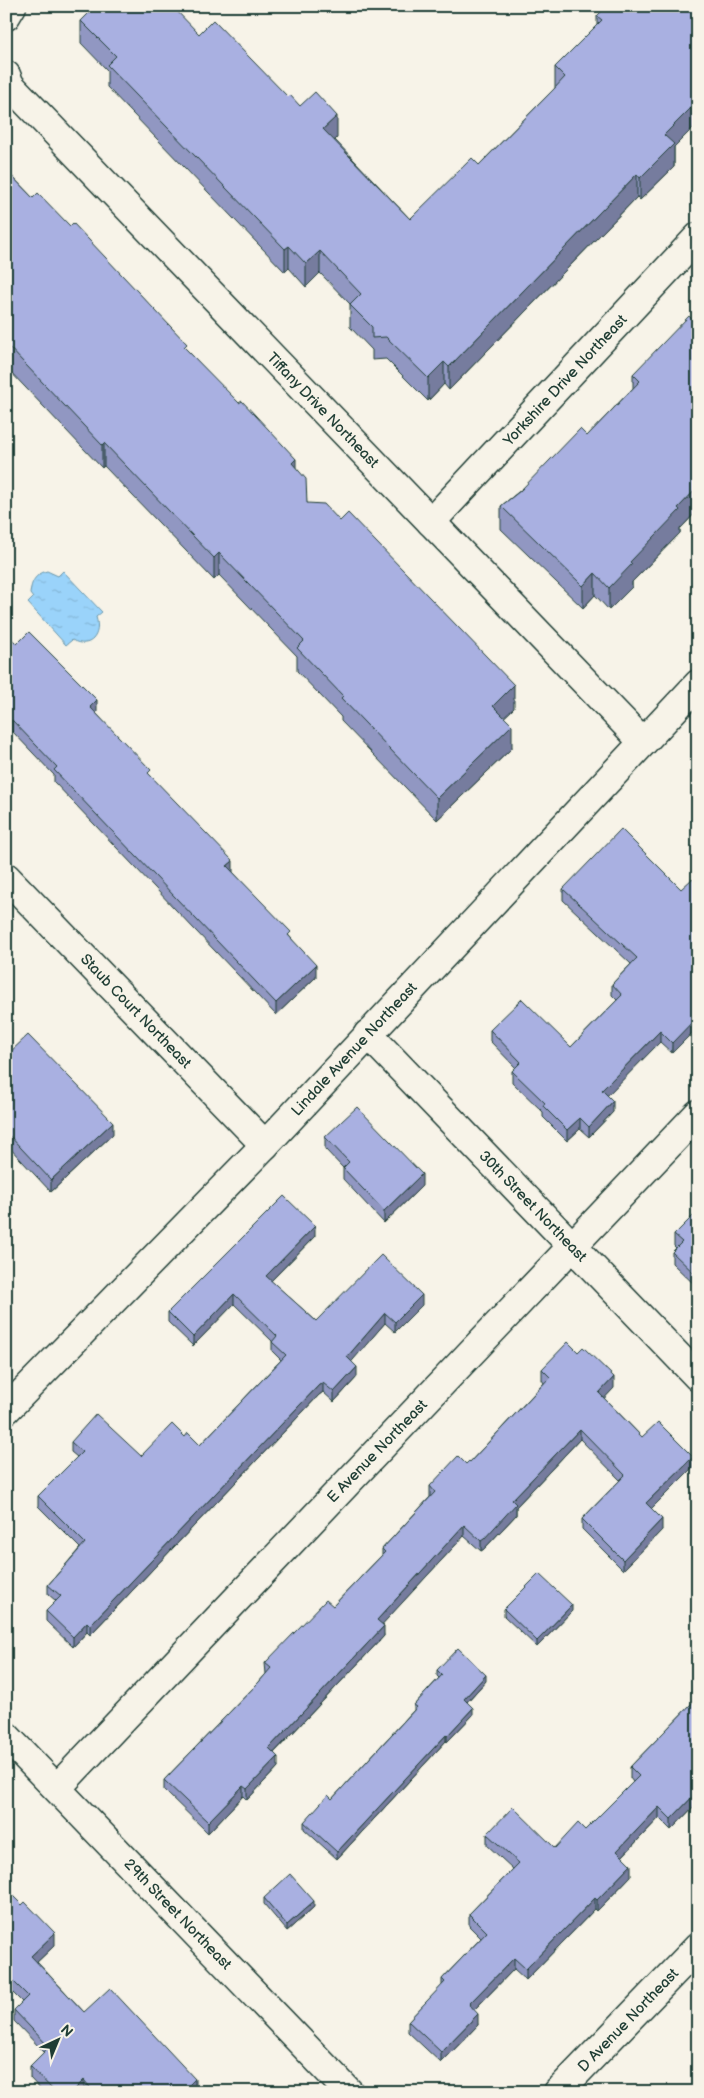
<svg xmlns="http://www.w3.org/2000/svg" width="704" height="2098" font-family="'Balsamiq Sans',sans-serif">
<defs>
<pattern id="water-ripples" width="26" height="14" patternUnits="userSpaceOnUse" patternTransform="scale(1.25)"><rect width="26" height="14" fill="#9ad3fa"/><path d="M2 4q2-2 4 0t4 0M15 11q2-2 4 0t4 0" fill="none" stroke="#84b6d7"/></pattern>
</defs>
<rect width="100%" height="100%" fill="#f7f3e8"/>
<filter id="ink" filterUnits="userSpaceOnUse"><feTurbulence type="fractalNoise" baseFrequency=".02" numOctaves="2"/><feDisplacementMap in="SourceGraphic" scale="10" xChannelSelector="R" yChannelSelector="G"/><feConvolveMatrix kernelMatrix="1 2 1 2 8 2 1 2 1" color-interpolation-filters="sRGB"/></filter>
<g filter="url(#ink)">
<path fill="url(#water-ripples)" stroke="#6997ab" d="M47,571L58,576L63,571L102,612L96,617C102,635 90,650 72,640L66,645L28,603L33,598L30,594C31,582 35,574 47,571Z"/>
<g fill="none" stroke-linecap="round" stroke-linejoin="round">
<g stroke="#1f3d34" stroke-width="31">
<g id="street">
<path d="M6,16L12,6"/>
<path d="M6,75L10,85L643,742"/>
<path d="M431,522L698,237"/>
<path d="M6,877L265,1145"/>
<path d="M368,1034L698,1377"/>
<path d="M6,1410L265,1145L698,684"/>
<path d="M57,1788L698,1114"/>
<path d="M558,2092L698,1947"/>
</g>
</g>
<g stroke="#1f3d34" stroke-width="31">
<path id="secondary" d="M6,1736L349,2092"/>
</g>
<use href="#street" stroke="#f7f3e8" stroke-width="28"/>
<use href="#secondary" stroke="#f7f3e8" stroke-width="28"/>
</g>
<g fill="#9197c2" stroke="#1f3d34">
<path d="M698,6V123L674,147V167L640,200L637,197L449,390L444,384L428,401L386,359L372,360V350L350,327V304L320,273L306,287L289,268L285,272L107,87V70L81,43V21L199,34L300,106L337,138L335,140L410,219L479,165L555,88V67L597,25V16L634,7Z"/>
<path d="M6,170L33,198L187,350L296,468L307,503L514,708L504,717L512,748L437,820L341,721V717L297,671V656L219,575L214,580L104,466L102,468L6,367Z"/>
<path d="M698,317V510L680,529V533L632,582V587L609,610L595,595L583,608L501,529V506L587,436L633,388V374Z"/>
<path d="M6,634L17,644L97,712L96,713L233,872L291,938L316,977L276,1015L54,782V775L12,731L9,735L6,733Z"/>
<path d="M563,889H681L672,1053L660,1042L607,1095L613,1112L589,1137L580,1129L567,1141L543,1117V1112L512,1082V1071L516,1068L490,1041V1030L571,1047L617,1000L612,995V984L631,964L563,900Z"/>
<path d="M6,1056L113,1134L51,1192L6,1144Z"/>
<path d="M325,1137L422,1186L384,1223L343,1179V1168L325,1149Z"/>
<path d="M698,1211V1288L672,1263V1252L676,1248L674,1246V1235Z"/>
<path d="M315,1236L271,1281L316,1321L422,1305L395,1332L385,1323L351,1361L357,1377L334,1402L323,1392L319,1395L90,1635L87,1632L73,1647L46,1621V1611L56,1601L48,1594V1585L80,1548L38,1506V1496L77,1457L71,1452V1442L141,1456L185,1437L200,1445L281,1360L272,1351V1341L234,1304L193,1346L168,1322V1312Z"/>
<path d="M542,1369L614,1388L604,1398L642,1437L693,1467L651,1508L662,1530L623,1570L582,1529V1519L620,1480L580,1439L516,1507V1515L484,1549L481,1551L464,1536L382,1624L384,1636L274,1753L278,1767L247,1800L243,1796L208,1833L164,1790V1780L259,1682L266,1674L265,1663L333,1606L382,1555V1549L430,1497V1486L466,1464L470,1462L544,1383L542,1380Z"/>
<path d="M504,1609L572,1611L537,1647L504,1616Z"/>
<path d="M437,1670L486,1681L467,1702L473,1715L447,1742L446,1741L337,1859L304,1829V1822L332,1799L414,1710V1705L439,1678L437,1676Z"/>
<path d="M698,1697V1802L671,1830L659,1818L622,1857L631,1876L597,1911L595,1909L526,1980L514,1969L474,2010L478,2025L441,2063L408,2032V2021L442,1986V1979L481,1938L469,1926V1914L513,1869L487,1845V1834L555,1848L585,1830L633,1782L630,1778V1767Z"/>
<path d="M6,1889L55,1945L37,1962L84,2012L195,2090L194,2092H43L30,2078V2066L44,2052L14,2021V2010L22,2002L6,1986Z"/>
<path d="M264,1898L314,1907L287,1931L264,1904Z"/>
</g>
<g fill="#767b9e" stroke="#1f3d34">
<path d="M698,101V123L674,147V167L640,200V178L664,135Z"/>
<path d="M337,116V138L323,151V129Z"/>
<path d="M637,174V197L449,390V367Z"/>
<path d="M289,246V268L285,272V249Z"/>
<path d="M320,251V273L306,287V264Z"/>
<path d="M444,362V384L428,401V378Z"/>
<path d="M104,443V466L102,468V445Z"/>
<path d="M296,459V481L292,463Z"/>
<path d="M698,487V510L680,529V533L632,582V587L609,610V588L630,562L678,508Z"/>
<path d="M219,553V575L214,580V558Z"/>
<path d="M595,573V595L583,608V586Z"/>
<path d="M514,685V708L493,728V706Z"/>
<path d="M97,700V712L90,718V707Z"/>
<path d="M12,720V731L9,735V723Z"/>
<path d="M512,725V748L437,820V798Z"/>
<path d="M233,861V872L227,866Z"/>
<path d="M316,965V977L276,1015V1003Z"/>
<path d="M698,1005V1027L672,1053V1043Z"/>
<path d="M660,1031V1042L602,1101V1090Z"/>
<path d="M613,1101V1112L589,1137V1127Z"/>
<path d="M580,1118V1129L567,1141V1130Z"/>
<path d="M113,1122V1134L51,1192V1180Z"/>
<path d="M422,1174V1186L384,1223V1211Z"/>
<path d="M315,1226V1236L266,1286V1276Z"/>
<path d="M234,1294V1304L193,1346V1337Z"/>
<path d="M422,1295V1305L395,1332V1322Z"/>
<path d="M385,1313V1323L347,1367V1357Z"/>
<path d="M357,1367V1377L334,1402V1392Z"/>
<path d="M614,1377V1388L599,1404V1393Z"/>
<path d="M323,1383V1392L319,1395L90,1635V1625L319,1385Z"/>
<path d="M580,1429V1439L516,1507V1515L484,1549L481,1551V1541L512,1500Z"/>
<path d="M693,1457V1467L646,1514V1503Z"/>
<path d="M662,1519V1530L623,1570V1560Z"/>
<path d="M464,1525V1536L377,1630V1620Z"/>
<path d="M572,1605V1611L537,1647V1641Z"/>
<path d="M87,1622V1632L73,1647V1637Z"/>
<path d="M384,1626V1636L269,1758V1748Z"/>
<path d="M486,1675V1681L464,1705V1699Z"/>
<path d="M473,1708V1715L447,1742V1736Z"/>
<path d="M446,1735V1741L337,1859V1852Z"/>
<path d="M278,1757V1767L247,1800V1789Z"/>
<path d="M243,1786V1796L208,1833V1822Z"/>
<path d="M698,1791V1802L671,1830V1819Z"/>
<path d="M659,1807V1818L617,1862V1851Z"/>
<path d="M631,1865V1876L597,1911V1900Z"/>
<path d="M595,1898V1909L526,1980V1969Z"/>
<path d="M314,1901V1907L287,1931V1925Z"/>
<path d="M55,1933V1945L31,1968V1956Z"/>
<path d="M514,1958V1969L469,2015V2004Z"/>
<path d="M478,2014V2025L441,2063V2052Z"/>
<path d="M195,2079V2090L194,2092H182Z"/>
<path d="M84,2080V2092H72Z"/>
</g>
<g fill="#a9b0e1" stroke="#1f3d34">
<path d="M96,6H172L199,34L213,20L288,97L290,95L300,106L315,92L337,116L323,129L410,219L472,158L479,165L553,90L565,77L555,67L602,20L597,16L607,6H634V7L635,6H698V101L664,135L674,144L640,178L637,174L449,367L444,362L428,378L386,337L372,338V327L350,305L361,294L320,251L306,264L289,246L285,249L107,65L116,56L81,21Z"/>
<path d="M6,170L33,198L38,193L70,226L73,223L187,344L184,347L239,403L242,401L296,459L292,463L306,479L307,503L324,504L340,521L348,513L514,685L493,706L512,725L437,798L341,698L343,696L297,648L304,641L219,553L214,558L104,443L102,445L6,344Z"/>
<path d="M689,316L694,321L698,317V487L678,508L680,510L630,562L632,564L609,588L595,573L583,586L501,506L520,491L580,429L587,436L640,381L633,374Z"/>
<path d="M29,632L97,700L90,707L151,770L148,773L233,861L227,866L291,932L288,935L316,965L276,1003L54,770L57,767L12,720L9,723L6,721V634L17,644Z"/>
<path d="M621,829L681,889L692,879L698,885V1005L696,1007L698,1009V1016L672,1043L660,1031L602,1090L613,1101L589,1127L580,1118L567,1130L543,1106L545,1103L512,1071L521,1062L490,1030L522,999L571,1047L622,995L612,984L637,958L563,889Z"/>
<path d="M28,1035L113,1122L51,1180L6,1132V1056Z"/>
<path d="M357,1107L422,1174L384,1211L343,1168L349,1162L325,1137Z"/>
<path d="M284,1196L315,1226L266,1276L316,1321L381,1255L422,1295L395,1322L385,1313L347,1357L357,1367L334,1392L323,1383L319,1385L90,1625L87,1622L73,1637L46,1611L61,1596L48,1585L85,1543L38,1496L82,1452L71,1442L96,1414L141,1456L172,1424L185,1437L188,1433L200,1445L286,1355L272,1342L277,1336L234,1294L193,1337L168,1312Z"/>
<path d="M698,1211V1277L672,1252L682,1242L674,1235Z"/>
<path d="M568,1342L578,1352L583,1347L614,1377L599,1393L642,1437L658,1422L693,1457L646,1503L662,1519L623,1560L582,1519L625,1475L580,1429L512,1500L516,1504L484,1539L481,1541L464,1525L377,1620L384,1626L269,1748L278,1757L247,1789L243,1786L208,1822L164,1780L259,1682L271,1668L265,1663L326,1600L333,1606L385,1552L382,1549L435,1492L430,1486L458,1456L466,1464L469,1461L470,1462L550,1377L542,1369Z"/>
<path d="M539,1574L572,1605L537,1641L504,1609Z"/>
<path d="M458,1648L486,1675L464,1699L473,1708L447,1736L446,1735L337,1852L304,1822L328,1795L332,1799L417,1707L414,1705L442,1675L437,1670Z"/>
<path d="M698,1697V1791L671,1819L659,1807L617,1851L631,1865L597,1900L595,1898L526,1969L514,1958L469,2004L478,2014L441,2052L408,2021L445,1982L442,1979L487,1932L469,1914L519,1863L487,1834L513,1807L555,1848L578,1823L585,1830L639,1776L630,1767Z"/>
<path d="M290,1874L314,1901L287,1925L264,1898Z"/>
<path d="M6,1889L22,1905L25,1902L55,1933L31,1956L84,2012L110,1988L195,2079L182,2092H94L84,2080L72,2092H55L30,2066L49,2047L14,2010L28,1996L6,1974Z"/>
</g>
</g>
<g text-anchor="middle" stroke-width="4" stroke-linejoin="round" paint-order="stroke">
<g font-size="15" fill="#1f3d34" stroke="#f7f3e8">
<text transform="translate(565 380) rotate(-47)" y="5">Yorkshire Drive Northeast</text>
<text transform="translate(323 410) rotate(46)" y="5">Tiffany Drive Northeast</text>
<text transform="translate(136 1011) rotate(46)" y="5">Staub Court Northeast</text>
<text transform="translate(354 1049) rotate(-47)" y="5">Lindale Avenue Northeast</text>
<text transform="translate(533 1206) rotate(46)" y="5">30th Street Northeast</text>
<text transform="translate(377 1451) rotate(-46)" y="5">E Avenue Northeast</text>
<text transform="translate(178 1914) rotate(46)" y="5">29th Street Northeast</text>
<text transform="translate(628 2020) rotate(-46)" y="5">D Avenue Northeast</text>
</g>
</g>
<rect width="704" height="2098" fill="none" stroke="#f7f3e8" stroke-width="25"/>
<rect x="12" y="12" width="679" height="2073" fill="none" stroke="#1f3d34" stroke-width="2" filter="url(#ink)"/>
<g transform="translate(58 2040) rotate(44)" stroke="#f7f3e8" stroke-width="4" paint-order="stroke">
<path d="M0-4L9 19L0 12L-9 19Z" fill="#1f3d34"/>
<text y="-8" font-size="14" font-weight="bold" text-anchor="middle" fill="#1f3d34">N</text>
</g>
</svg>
